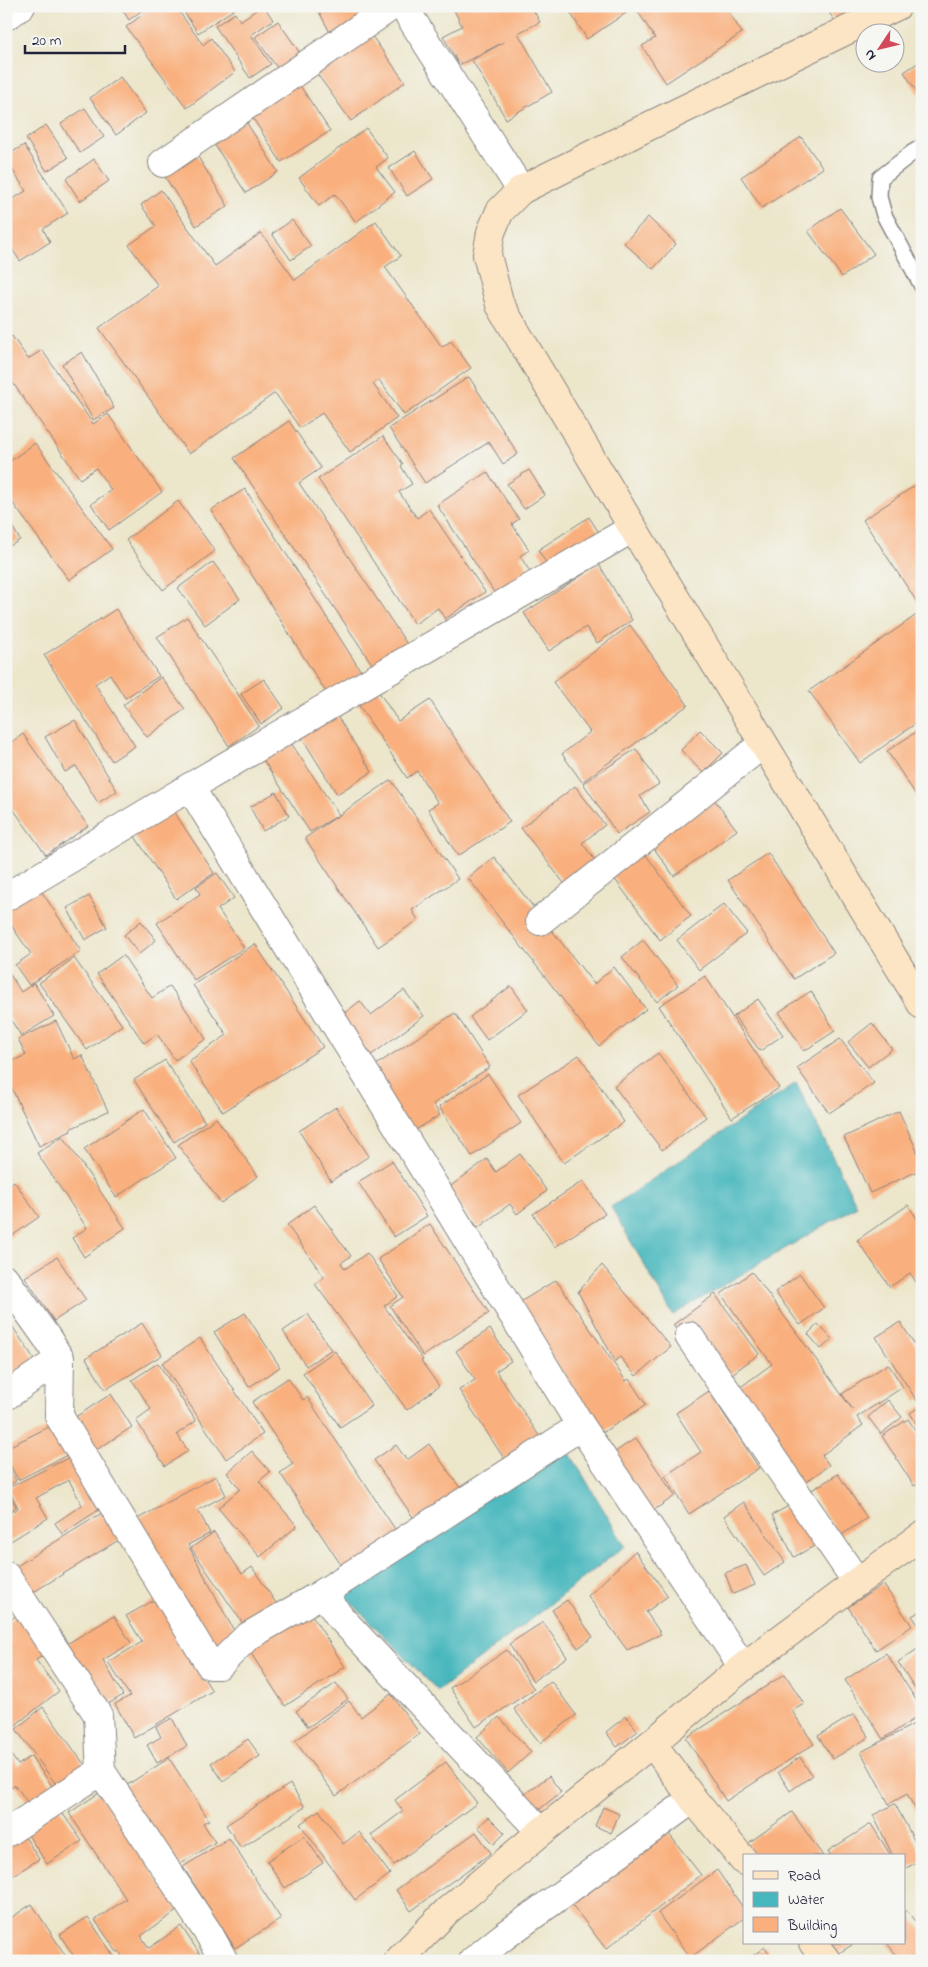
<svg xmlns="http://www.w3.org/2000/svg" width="928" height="1967" font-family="'Indie Flower',sans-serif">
<rect width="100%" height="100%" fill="#f6f6f2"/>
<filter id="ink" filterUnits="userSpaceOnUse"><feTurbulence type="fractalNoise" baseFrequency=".02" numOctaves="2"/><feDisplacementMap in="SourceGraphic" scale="10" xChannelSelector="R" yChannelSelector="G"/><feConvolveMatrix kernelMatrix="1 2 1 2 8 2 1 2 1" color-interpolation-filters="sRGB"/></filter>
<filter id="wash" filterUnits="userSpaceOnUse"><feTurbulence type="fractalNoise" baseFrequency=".0096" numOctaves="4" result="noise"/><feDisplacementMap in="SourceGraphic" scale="20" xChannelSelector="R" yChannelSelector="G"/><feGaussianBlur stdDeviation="1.12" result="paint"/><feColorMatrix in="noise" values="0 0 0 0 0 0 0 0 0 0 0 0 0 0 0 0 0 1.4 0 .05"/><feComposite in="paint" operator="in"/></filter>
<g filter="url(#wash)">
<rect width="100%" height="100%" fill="#ece6cb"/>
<g fill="#47b7bd" stroke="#346c7c">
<path d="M796,1083L857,1206L673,1315L611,1207Z"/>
<path d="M565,1445L625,1546L438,1691L342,1593Z"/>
</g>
<g id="blocks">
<g fill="#f9b07e">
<path d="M120,6H148L129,20Z"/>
<path d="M154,6H175L203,45L211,38L235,72L187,108L126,27Z"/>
<path d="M180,6H239L198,33Z"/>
<path d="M262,6H264L273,20L251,35L271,64L250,78L215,26L235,13L240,21Z"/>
<path d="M324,6H358L366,21L333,38L318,10Z"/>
<path d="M452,6H531L540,22L518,33L552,92L506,119L472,60L504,42L459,65L443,36L462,26Z"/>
<path d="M566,6H725L742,33L666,83L642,46L655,38L635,7L587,39Z"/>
<path d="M825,6H869L838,26Z"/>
<path d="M278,21L300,53L278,69L255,37Z"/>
<path d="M369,32L405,82L351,121L315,71Z"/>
<path d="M922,60V100L904,72Z"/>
<path d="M293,75L330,131L281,162L245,106Z"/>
<path d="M120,77L146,113L116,135L90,98Z"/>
<path d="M85,108L104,137L80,153L61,124Z"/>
<path d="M245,120L278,172L246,193L212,141Z"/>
<path d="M46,125L68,158L47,171L26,139Z"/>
<path d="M366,128L388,158L376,167L395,192L356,222L335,194L319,206L299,178Z"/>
<path d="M801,137L823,168L762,208L741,177Z"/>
<path d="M24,145L68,213L43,229L50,242L20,261L6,240V203L26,191L6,160V156Z"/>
<path d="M415,151L433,179L407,196L389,168Z"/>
<path d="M195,152L228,206L196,226L162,172Z"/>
<path d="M94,159L109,181L80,201L66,179Z"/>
<path d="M161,190L215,266L261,233L295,280L376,221L401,256L385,267L442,347L451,341L471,368L404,415L379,380L373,384L397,418L350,452L322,413L300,428L275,393L189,454L99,328L158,286L129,245L156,226L141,205Z"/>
<path d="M840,208L874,254L842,277L808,231Z"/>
<path d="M648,217L676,244L653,269L624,243Z"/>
<path d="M292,220L311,246L291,260L272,234Z"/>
<path d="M12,336L28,359L42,350L93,424L108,414L162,492L109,530L91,504L111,490L96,468L80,479L6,373V340Z"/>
<path d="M82,352L114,408L93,420L62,364Z"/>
<path d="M469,377L518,454L503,464L489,442L425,483L389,428Z"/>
<path d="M289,421L321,468L299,483L407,644L374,667L234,458Z"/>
<path d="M383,436L403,464L401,466L412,484L399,492L417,518L429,509L485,592L445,619L438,608L415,624L318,479Z"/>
<path d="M35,443L112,549L69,580L12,502L6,506V464Z"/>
<path d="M529,470L545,495L524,509L507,484Z"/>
<path d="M487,472L519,519L512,524L529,550L520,556L534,578L500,601L437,505Z"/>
<path d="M922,481V604L919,605L863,520Z"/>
<path d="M245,489L364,676L329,697L211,510Z"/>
<path d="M178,501L215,551L163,590L126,540Z"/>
<path d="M6,516L20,540L6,548Z"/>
<path d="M589,517L605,542L554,575L538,550Z"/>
<path d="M213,562L240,599L205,625L178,588Z"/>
<path d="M599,564L632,620L597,643L586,627L549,651L524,613Z"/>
<path d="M116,609L159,676L125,698L110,674L95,684L135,746L112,761L44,655Z"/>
<path d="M922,611V719L860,763L809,691Z"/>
<path d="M187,617L259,726L229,746L157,637Z"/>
<path d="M630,625L688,705L582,782L562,754L590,732L553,682Z"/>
<path d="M161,677L185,709L147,737L123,705Z"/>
<path d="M264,679L284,708L261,724L241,694Z"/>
<path d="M375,686L398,721L430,700L510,822L458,856L428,809L438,803L417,771L407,778L355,699Z"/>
<path d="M334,711L372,772L337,794L299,733Z"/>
<path d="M75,720L117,791L98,803L76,766L65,772L45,737Z"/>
<path d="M922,728V804L887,751Z"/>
<path d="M700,730L723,753L703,773L681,750Z"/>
<path d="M23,734L88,826L46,855L6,799V746Z"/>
<path d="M287,737L339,815L310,832L260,755Z"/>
<path d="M636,749L659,784L640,796L650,812L617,834L583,783Z"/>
<path d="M391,780L458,879L412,910L418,920L378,947L305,838Z"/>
<path d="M575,786L605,825L582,843L608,877L578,901L521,828Z"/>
<path d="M707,790L737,830L674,876L645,836Z"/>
<path d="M276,792L289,816L263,831L250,807Z"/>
<path d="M171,807L214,873L176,899L132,832Z"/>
<path d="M637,843L691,916L660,940L605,866Z"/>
<path d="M768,853L834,953L794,979L728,880Z"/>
<path d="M494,857L594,984L614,967L646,1009L599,1046L468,878Z"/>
<path d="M217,873L234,898L218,909L244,948L194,980L157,923L200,894L196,887Z"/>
<path d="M36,883L81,951L29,985L15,965L31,954L6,918V903Z"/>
<path d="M89,896L107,927L85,940L67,908Z"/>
<path d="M724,904L747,933L699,970L677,940Z"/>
<path d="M141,921L156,940L139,954L124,935Z"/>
<path d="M643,940L678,985L657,1002L622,957Z"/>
<path d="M255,944L323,1047L223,1112L189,1061L227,1035L193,985Z"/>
<path d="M123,955L152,998L170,986L206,1039L175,1060L157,1034L144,1043L97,974Z"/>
<path d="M74,958L122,1025L87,1050L39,983Z"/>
<path d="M6,968L21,992L34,983L54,1016L21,1036L6,1012Z"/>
<path d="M705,976L779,1088L732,1118L659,1006Z"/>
<path d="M511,986L528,1010L487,1040L470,1017Z"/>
<path d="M404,990L424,1016L362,1062L333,1022L360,1001L371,1015Z"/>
<path d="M811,991L835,1031L804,1051L779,1012Z"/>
<path d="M758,999L783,1035L760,1051L734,1016Z"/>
<path d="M455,1013L490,1067L433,1104L440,1115L406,1136L365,1072Z"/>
<path d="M56,1021L74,1059L82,1055L108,1111L70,1129L71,1131L39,1146L6,1076V1064L26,1055L18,1039Z"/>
<path d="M872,1023L892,1049L868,1067L848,1042Z"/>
<path d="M840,1039L874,1083L829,1113L797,1068Z"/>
<path d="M658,1053L706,1117L662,1150L614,1086Z"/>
<path d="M579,1055L624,1122L564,1163L518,1095Z"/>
<path d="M165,1060L205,1122L174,1142L134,1080Z"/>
<path d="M488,1074L521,1123L472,1156L439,1107Z"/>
<path d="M336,1107L369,1156L331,1181L299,1131Z"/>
<path d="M144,1109L176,1158L116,1197L84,1149Z"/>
<path d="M899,1111L922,1162V1169L870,1193L844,1137Z"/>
<path d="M216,1118L258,1176L221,1203L178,1145Z"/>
<path d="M63,1136L125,1228L84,1257L72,1238L87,1228L37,1153Z"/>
<path d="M520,1154L547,1191L517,1214L510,1204L478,1228L448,1188L487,1159L496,1172Z"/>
<path d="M392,1161L427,1216L394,1237L358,1182Z"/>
<path d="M14,1181L39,1217L6,1240V1184L8,1186Z"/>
<path d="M583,1181L605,1214L555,1247L533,1214Z"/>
<path d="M314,1205L351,1256L341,1263L345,1269L367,1253L398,1296L384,1306L423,1360L421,1361L439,1386L407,1410L315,1284L324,1277L287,1225Z"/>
<path d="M908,1205L922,1226V1291L910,1273L890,1287L857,1240Z"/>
<path d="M430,1224L489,1313L423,1356L390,1306L403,1297L378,1259Z"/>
<path d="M57,1257L86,1300L54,1321L25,1277Z"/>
<path d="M602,1265L671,1347L636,1376L620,1357L615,1361L578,1292Z"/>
<path d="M752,1272L853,1410L842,1394L888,1364L903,1387L857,1417L863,1425L822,1455L829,1465L795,1490L727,1397L772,1364L721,1294Z"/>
<path d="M800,1274L824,1308L800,1325L775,1292Z"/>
<path d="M556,1280L626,1381L629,1379L646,1405L602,1433L517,1304Z"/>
<path d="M715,1294L759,1354L717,1385L673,1325Z"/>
<path d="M245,1313L280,1367L249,1387L214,1332Z"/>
<path d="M308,1314L331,1350L306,1366L283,1331Z"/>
<path d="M6,1317L41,1369L6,1392Z"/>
<path d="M900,1322L922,1355V1398L917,1401L876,1337Z"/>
<path d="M142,1323L162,1355L105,1390L86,1358Z"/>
<path d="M818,1324L832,1339L821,1349L808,1334Z"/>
<path d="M490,1329L511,1361L496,1371L546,1446L511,1469L459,1390L475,1380L456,1351Z"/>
<path d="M200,1338L263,1434L226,1459L162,1363Z"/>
<path d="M335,1351L372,1406L340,1427L303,1373Z"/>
<path d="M158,1363L196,1421L177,1434L188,1451L165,1466L136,1420L151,1409L132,1380Z"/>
<path d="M288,1378L303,1400L307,1397L401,1538L347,1574L280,1473L293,1464L252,1402Z"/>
<path d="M709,1391L759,1468L689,1514L665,1476L701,1452L676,1413Z"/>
<path d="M111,1394L132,1427L87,1456L66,1423Z"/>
<path d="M888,1400L902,1417L881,1434L868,1417Z"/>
<path d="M922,1405V1432L910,1413Z"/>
<path d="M908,1419L922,1440V1482L914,1486L882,1436Z"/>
<path d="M59,1422L73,1452L18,1480L6,1457V1448Z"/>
<path d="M636,1438L675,1496L642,1518L603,1460Z"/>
<path d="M429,1444L463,1492L417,1523L374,1460L396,1445L407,1460Z"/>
<path d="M252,1451L270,1472L259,1481L297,1526L260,1557L218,1508L240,1489L227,1473Z"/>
<path d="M74,1455L103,1507L62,1534L55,1523L82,1505L69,1480L36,1498L48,1518L6,1544V1516L18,1508L8,1488Z"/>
<path d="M6,1462L16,1481L6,1487Z"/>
<path d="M838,1474L867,1518L840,1536L810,1491Z"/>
<path d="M216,1476L226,1495L198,1510L210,1533L188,1545L240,1642L209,1658L130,1523Z"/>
<path d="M6,1489L16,1507L6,1513Z"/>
<path d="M798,1501L820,1543L794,1557L772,1515Z"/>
<path d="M744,1502L785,1562L764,1576L724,1516Z"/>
<path d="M105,1511L122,1538L32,1593L15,1567Z"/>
<path d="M214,1532L242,1574L252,1567L278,1606L246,1628L191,1548Z"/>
<path d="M635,1551L668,1596L646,1612L661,1634L627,1650L588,1596Z"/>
<path d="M746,1565L755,1585L733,1594L725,1573Z"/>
<path d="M883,1584L912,1626L876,1650L848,1607Z"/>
<path d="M158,1598L172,1625L212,1691L134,1738L115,1704L130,1696L108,1662L142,1642L126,1616Z"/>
<path d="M567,1600L593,1637L578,1648L552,1610Z"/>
<path d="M306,1606L345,1667L285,1706L245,1644Z"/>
<path d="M922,1610V1630L912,1616Z"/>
<path d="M20,1613L47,1652L36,1660L59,1691L13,1727L6,1718V1623Z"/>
<path d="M114,1616L131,1643L103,1660L123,1695L103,1707L65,1645Z"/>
<path d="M543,1622L567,1657L533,1681L509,1644Z"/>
<path d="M922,1646V1699L898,1662Z"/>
<path d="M507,1650L534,1689L476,1727L450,1688Z"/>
<path d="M886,1653L922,1709V1714L883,1739L845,1680Z"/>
<path d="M785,1674L804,1704L792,1711L814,1744L726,1801L686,1738Z"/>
<path d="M551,1681L576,1715L540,1743L514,1709Z"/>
<path d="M336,1683L348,1699L308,1727L296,1711Z"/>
<path d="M391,1694L420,1734L336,1796L295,1741L349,1701L361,1717Z"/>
<path d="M43,1707L91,1774L62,1793L16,1729Z"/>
<path d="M854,1714L869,1737L833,1759L818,1736Z"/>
<path d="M626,1716L638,1731L617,1747L606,1732Z"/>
<path d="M499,1717L531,1752L508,1773L477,1737Z"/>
<path d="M172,1718L187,1746L157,1763L147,1745L161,1737L156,1727Z"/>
<path d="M920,1721L922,1723V1821L907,1794L889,1804L861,1752Z"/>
<path d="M248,1739L260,1756L223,1781L211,1763Z"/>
<path d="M6,1748L18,1765L31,1756L57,1793L33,1810L15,1785L6,1791Z"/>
<path d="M800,1757L812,1776L790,1791L778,1772Z"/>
<path d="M169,1758L209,1820L203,1823L215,1842L173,1869L121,1789Z"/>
<path d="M446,1762L477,1803L394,1865L371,1835L403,1811L395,1800Z"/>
<path d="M549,1776L561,1792L535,1813L522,1796Z"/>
<path d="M290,1784L305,1807L241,1848L226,1825Z"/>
<path d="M99,1793L178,1910L141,1936L149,1948L181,1926L204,1960L202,1961H125L119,1951L117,1952L95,1920L126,1899L69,1813Z"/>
<path d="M56,1804L82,1841L47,1864L22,1826Z"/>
<path d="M895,1804L922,1855V1860L904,1869V1856H893L873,1815Z"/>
<path d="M603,1807L619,1814L611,1833L595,1826Z"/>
<path d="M319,1810L343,1844L359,1832L390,1874L355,1900L300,1824Z"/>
<path d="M792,1812L823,1856H755L747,1844Z"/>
<path d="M489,1817L505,1833L494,1844L478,1827Z"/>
<path d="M658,1820L701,1875L606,1949L563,1893Z"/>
<path d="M871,1824L891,1856H831L828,1851Z"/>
<path d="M20,1829L39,1859L6,1880V1838Z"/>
<path d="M476,1832L491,1853L411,1911L396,1890Z"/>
<path d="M304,1836L323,1863L285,1888L267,1861Z"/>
<path d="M229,1838L281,1919L235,1948L183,1867Z"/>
<path d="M717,1870L744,1909V1918L690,1958L658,1913Z"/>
<path d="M32,1904L69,1961H6V1921Z"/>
<path d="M906,1910L922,1930V1961H901L887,1943H904V1912Z"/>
<path d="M88,1917L117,1961H77L60,1935Z"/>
<path d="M822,1943H855L831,1958Z"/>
<path d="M765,1947L774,1961H745Z"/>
</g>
</g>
</g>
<g filter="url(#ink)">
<use href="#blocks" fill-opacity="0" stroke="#878483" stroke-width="1"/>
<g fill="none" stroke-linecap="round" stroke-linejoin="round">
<g stroke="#878483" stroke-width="18">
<path id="lane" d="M922,147L912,153L880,178L879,197L884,215L922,286"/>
</g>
<g stroke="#878483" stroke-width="30">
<g id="street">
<path d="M403,6L521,190"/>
<path d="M6,16L21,6"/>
<path d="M163,163L392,6"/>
<path d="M190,787L581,1426L743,1667"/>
<path d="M6,897L190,787L633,528"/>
<path d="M540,921L763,744"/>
<path d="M6,1280L47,1338L60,1359L59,1416L210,1665H219L247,1637L323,1593"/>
<path d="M689,1336L857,1582"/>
<path d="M6,1396L60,1359"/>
<path d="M6,1576L98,1715L101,1771L6,1833"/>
<path d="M101,1771L209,1934L224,1961"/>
<path d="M541,1832L339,1616L323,1593L581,1426"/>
<path d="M473,1961L503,1937L693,1799"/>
</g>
</g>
<g stroke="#878483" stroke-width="30">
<g id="secondary">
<path d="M897,6L647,127L521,190L500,211L491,232L487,255L500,305L633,528L922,1005"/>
<path d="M652,1743L693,1799L744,1861"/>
<path d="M813,1943L827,1961"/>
<path d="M398,1961L447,1911L541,1832L652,1743L743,1667L857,1582L922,1536"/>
</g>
</g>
<use href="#lane" stroke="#fff" stroke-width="15"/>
<use href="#street" stroke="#fff" stroke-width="28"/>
<use href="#secondary" stroke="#fce5c4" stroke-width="28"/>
</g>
</g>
<rect width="928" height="1967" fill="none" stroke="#f6f6f2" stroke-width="25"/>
<rect x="743" y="1854" width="162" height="90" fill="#f6f6f2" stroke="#a1a1a9"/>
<rect x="753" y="1871" width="25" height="8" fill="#fce5c4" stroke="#a1a1a9"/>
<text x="788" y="1880" font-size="15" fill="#22223b">Road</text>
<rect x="753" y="1892" width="25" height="15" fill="#47b7bd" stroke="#a1a1a9"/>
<text x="788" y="1904" font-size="15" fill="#22223b">Water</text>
<rect x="753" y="1917" width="25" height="15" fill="#f9b07e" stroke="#a1a1a9"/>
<text x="788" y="1930" font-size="15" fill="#22223b">Building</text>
<g transform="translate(880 48) rotate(235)"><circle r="24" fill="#f6f6f2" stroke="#a1a1a9"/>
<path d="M0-4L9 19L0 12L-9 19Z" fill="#d1495b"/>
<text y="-8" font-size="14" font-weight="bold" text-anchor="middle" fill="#22223b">N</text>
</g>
<path d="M25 45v8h100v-8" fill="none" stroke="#22223b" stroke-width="2.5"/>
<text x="32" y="45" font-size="15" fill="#22223b" stroke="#f6f6f2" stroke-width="4" paint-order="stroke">20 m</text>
</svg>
